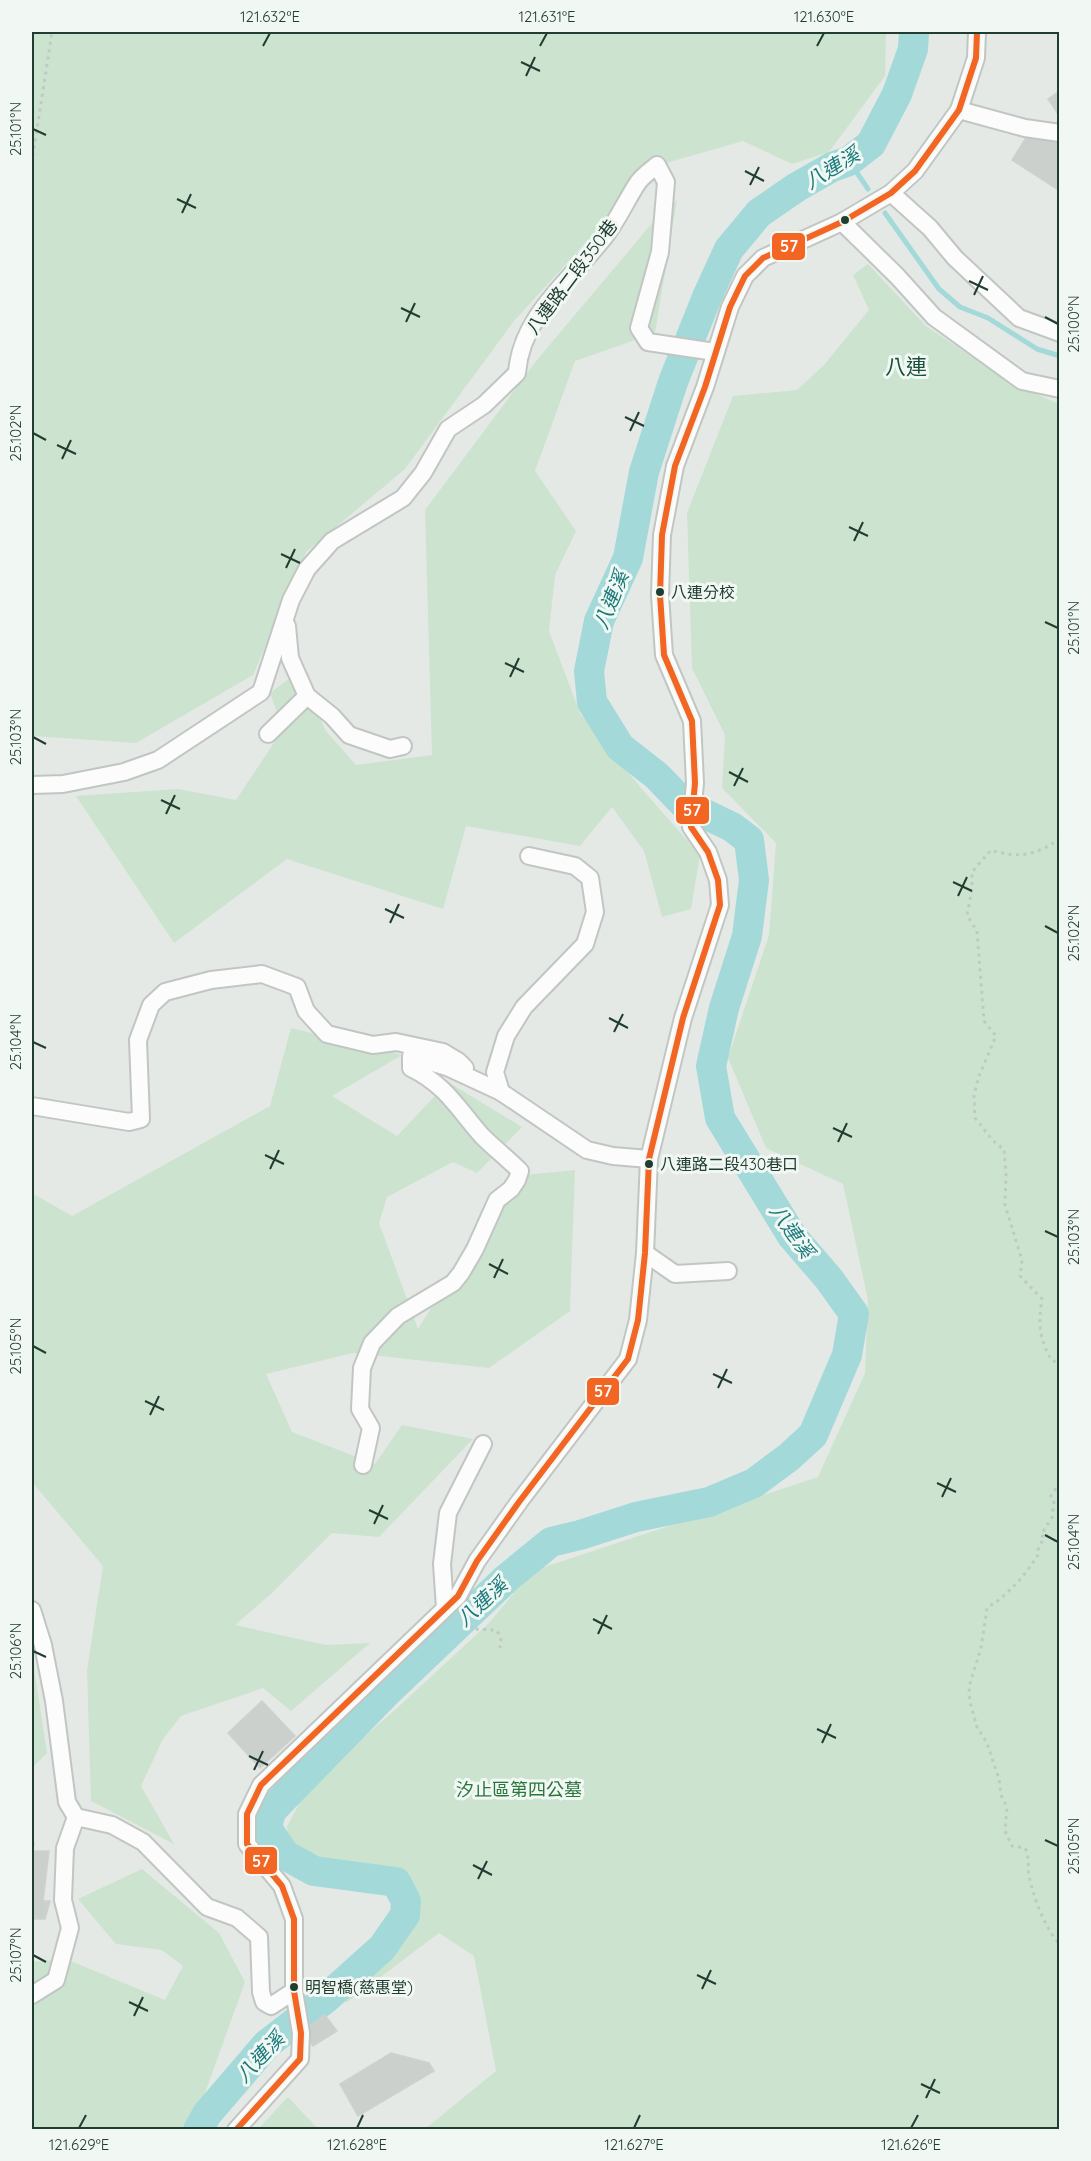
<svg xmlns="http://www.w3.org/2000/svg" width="1091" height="2161" font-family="Quicksand,'Noto Sans TC',sans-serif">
<rect width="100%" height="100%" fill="#e4e9e6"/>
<g fill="#cce3cf">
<path d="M32,32H886L885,76L829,152L792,164L743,141L645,169L608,218L514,321L405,469L306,552L253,675L136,743L32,736Z"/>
<path d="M677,200L655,333L575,361L535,471L576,531L555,575L549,631L580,713L641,788L700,855L691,909L662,917L644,851L612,807L580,846L466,826L443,909L287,859L174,943L76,796L178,789L236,800L283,729L270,693L298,672L326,731L356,765L432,755L425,510L537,360L653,222Z"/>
<path d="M868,264L926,326L1010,382L1059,404V2129H425L496,2071L474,1956L439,1933L346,2003L343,1995L415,1922L419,1897L387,1881L309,1873L289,1855L287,1826L311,1783L395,1710L490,1622L532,1571L818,1477L865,1373L868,1300L843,1184L766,1148L728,1058L769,935L776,843L722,788L725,735L692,668L687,513L733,396L797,390L824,365L869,310L853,275Z"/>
<path d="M291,1028L402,1055L332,1096L397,1136L448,1082L522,1127L477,1173L453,1162L387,1197L379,1223L418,1329L514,1176L575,1170L570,1311L489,1368L353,1353L266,1374L292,1432L375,1464L402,1425L473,1439L379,1537L332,1533L272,1593L235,1625L326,1645L370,1643L291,1711L263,1688L181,1716L163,1739L141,1786L174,1844L91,1801L87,1670L103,1566L32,1482V1193L72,1216L270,1106Z"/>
<path d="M33,1662L47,1753L32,1768V1663Z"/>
<path d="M142,1869L219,1933L245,1982L192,2129L32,2130V1962L66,1959L165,2000L183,1966L162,1950L116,1944L78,1899Z"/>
<path d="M288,2097L318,2129H258Z"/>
</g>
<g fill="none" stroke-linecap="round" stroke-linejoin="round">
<g stroke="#a3d9d9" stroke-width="5">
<path d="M849,161L868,189"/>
<path d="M885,213L939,289L960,307L988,318L1037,349L1060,356"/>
</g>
<path stroke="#a3d9d9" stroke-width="30" d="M198,2130L207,2114L267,2044L324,2000L382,1948L405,1915L406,1901L396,1882L314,1871L285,1855L267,1828L271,1811L388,1691L507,1578L551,1542L580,1535L636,1517L709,1502L754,1483L789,1457L813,1435L847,1355L854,1314L829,1279L792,1236L720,1118L711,1066L724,1008L747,936L754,880L749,840L732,827L684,804L657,776L620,747L592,702L589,671L599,621L628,558L644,472L673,382L707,297L729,249L759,213L797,187L832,167L849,161L871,144L897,94L913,49L914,32"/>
</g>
<g fill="#cbd0cd" stroke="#ccd2cf" stroke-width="1.5">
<path d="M1060,91V117L1048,99Z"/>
<path d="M1030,131L1060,138V191L1012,160Z"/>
<path d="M262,1701L295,1736L260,1768L228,1733Z"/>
<path d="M32,1842L34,1843L33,1851H49L43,1901H50L45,1919H32Z"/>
<path d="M325,2015L337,2031L313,2046L310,2041V2026Z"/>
<path d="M391,2053L429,2063L434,2071L358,2116L340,2084Z"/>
</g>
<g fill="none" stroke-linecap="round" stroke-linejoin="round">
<g stroke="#c1c6c3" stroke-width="20">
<g id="minor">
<path d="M959,110L1025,128L1060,133"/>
<path d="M891,193L930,228L955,258L1019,318L1060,333"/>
<path d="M842,222L897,276L934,317L1022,381L1060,389"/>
<path d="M287,626L290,658L307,696L332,716L349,735L390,749L403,746"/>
<path d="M268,734L307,696"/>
<path d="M32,785L63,784L124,772L158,760L261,692L291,600L307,569L332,541L403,498L423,473L448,429L484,405L517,373C521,315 573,278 606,235C618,219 626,201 637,184C641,177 650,171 657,165L666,182L660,252L639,328L648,342L715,352"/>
<path d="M529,856L575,866L590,878L595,912L585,944L524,1007L506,1036L495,1072L501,1092L587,1150L613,1156L649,1159"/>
<path d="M32,1106L129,1122L141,1119L138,1040L151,1005L165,992L211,980L262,974L297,987L306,1011L327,1034L373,1045L396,1042L443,1052L458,1061L465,1068"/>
<path d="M645,1253L675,1274L728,1271"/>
<path d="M363,1465L371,1428L360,1409L362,1368L372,1343L398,1316L453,1283L461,1273L475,1249L497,1200L511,1189L517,1180L520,1171C508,1159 494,1148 482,1136C458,1109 446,1085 411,1068V1056L447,1067L501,1092"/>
<path d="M445,1608L442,1564L448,1513L483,1444"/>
<path d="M32,1610L43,1645L54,1701L67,1802L76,1817L112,1825L143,1842L207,1907L237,1918L259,1937L261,1992L264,2002L271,2006L294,1991"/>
<path d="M32,1995L56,1980L70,1928L63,1900L65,1848L76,1817"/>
<path d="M236,2130L300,2059L301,2033L294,1991V1919L282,1886L247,1844V1814L261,1785L458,1596L477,1561L519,1502L628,1359L638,1320L645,1253L649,1159L683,1018L720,905L718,880L708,852L691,827L695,783L692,721L664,655L660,595L662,535L675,466L705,387L730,307L745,276L763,258L842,222L891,193L915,171L959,110L976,58L977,32"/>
</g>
</g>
<g stroke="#c0cac4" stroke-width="3" stroke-dasharray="3 4.5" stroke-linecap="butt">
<path d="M32,155H33L52,32"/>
<path d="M1060,838C1038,855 1018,859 991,850L972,872V889L967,915L977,931L984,1021L996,1036L979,1076L974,1095L975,1118C985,1129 990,1141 1004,1149L1006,1175L1005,1205L1022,1260L1020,1276L1042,1299C1038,1323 1039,1339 1052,1361L1060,1362"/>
<path d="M1060,1482L1051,1496L1054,1501L1052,1517L1041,1535L1044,1537L1038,1550L1039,1553C1026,1575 1008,1595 987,1608L981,1648L969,1687L970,1702L977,1727L987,1743L999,1779L1001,1795L1007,1807L1005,1831L1012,1846L1025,1848C1030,1858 1027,1866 1029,1876C1033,1895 1045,1930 1060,1944"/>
<path d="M460,1614L473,1629L496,1630L501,1637L500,1648"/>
</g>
<use href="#minor" stroke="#fbfcfb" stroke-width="16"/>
<g stroke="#f1f8f4" stroke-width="10">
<path id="bus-1" d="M236,2130L300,2059L301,2033L294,1991V1919L282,1886L247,1844V1814L261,1785L458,1596L477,1561L519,1502L628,1359L638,1320L645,1253L649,1159L683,1018L720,905L718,880L708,852L691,827L695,783L692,721L664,655L660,595L662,535L675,466L705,387L730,307L745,276L763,258L842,222L891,193L915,171L959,110L976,58L977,32"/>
</g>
<use href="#bus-1" stroke="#f26522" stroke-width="6"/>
</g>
<path fill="none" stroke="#213d31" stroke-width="2" d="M263,46L270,33M540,46L547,33M817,46L824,33M521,62L540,71M526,76L535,57M33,129L46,135M745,171L764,181M750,185L759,167M177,199L196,208M182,213L191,194M969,281L988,290M974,295L983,276M401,308L420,317M1045,317L1058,324M406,322L415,303M625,417L644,426M630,431L639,412M33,433L46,440M57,445L76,454M62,459L71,440M849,527L868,536M854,541L863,522M281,554L300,563M286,568L295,549M1045,622L1058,628M505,663L524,672M510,677L519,658M33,737L46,744M729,772L748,782M734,786L743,768M161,800L180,809M166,814L175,795M953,882L972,891M958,896L967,877M385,909L404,918M390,923L399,904M1045,926L1058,933M609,1018L628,1028M614,1032L623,1014M33,1042L46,1048M833,1128L852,1137M838,1142L847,1123M265,1155L284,1164M270,1169L279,1150M1045,1231L1058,1237M489,1264L508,1274M494,1278L503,1259M33,1346L46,1353M713,1374L732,1383M718,1388L727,1369M145,1401L164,1410M150,1415L159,1396M937,1483L956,1492M942,1497L951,1478M369,1510L388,1519M374,1524L383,1505M1045,1535L1058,1542M593,1619L612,1629M598,1634L607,1615M33,1651L46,1657M817,1729L836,1738M822,1743L831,1724M249,1756L268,1765M254,1770L263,1751M1045,1840L1058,1846M473,1865L492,1875M478,1879L487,1861M33,1955L46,1962M697,1975L716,1984M702,1989L711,1970M129,2002L148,2011M134,2016L143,1997M921,2084L940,2093M926,2098L935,2079M79,2128L86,2115M357,2128L363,2115M634,2128L640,2115M911,2128L918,2115"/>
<g fill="#213d31" stroke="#f1f8f4" stroke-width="2">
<circle cx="845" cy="220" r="5"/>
<circle cx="660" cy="592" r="5"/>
<circle cx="649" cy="1164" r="5"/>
<circle cx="294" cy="1987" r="5"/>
</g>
<g text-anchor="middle" stroke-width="6" stroke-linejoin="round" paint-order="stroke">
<g font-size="16" fill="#213d31" stroke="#f1f8f4" text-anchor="start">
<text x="671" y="598">八連分校</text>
<text x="660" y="1170">八連路二段430巷口</text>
<text x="305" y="1993">明智橋(慈惠堂)</text>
</g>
<g font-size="18" fill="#213d31" stroke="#f1f8f4">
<text transform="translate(572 277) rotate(-53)" y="6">八連路二段350巷</text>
</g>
<g font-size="18" fill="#2a753c" stroke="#f1f8f4">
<text x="519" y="1796">汐止區第四公墓</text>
</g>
<g font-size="20" font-style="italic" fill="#19797b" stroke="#f1f8f4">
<text transform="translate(832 168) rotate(-32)" y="7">八連溪</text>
<text transform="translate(611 600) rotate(-68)" y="7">八連溪</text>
<text transform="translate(792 1231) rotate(55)" y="7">八連溪</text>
<text transform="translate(482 1602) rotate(-43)" y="7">八連溪</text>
<text transform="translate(260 2057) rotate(-47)" y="7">八連溪</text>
</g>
<g font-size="21" fill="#1c503c" stroke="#f1f8f4">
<text x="906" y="374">八連</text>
</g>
</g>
<g stroke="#f1f8f4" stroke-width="2">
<rect x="771" y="232" width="35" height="29" rx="6" fill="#f26522"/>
<rect x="675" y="796" width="35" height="29" rx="6" fill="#f26522"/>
<rect x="586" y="1377" width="34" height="29" rx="6" fill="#f26522"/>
<rect x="244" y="1846" width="34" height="29" rx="6" fill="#f26522"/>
</g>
<g font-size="16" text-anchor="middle" font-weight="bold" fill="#fff">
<text x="789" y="252">57</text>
<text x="692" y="816">57</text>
<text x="603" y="1397">57</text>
<text x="261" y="1867">57</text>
</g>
<rect width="1091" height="2161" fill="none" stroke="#f1f8f4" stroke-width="66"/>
<rect x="33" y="33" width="1025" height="2095" fill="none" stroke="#213d31" stroke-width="2"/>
<g font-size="15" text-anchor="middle" fill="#213d31">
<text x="270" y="22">121.632°E</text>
<text x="547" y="22">121.631°E</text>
<text x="824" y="22">121.630°E</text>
<text transform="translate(16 129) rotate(-90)" y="5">25.101°N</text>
<text transform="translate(1074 324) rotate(-90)" y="5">25.100°N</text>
<text transform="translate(16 433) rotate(-90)" y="5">25.102°N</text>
<text transform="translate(1074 628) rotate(-90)" y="5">25.101°N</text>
<text transform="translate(16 737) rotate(-90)" y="5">25.103°N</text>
<text transform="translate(1074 933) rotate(-90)" y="5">25.102°N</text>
<text transform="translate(16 1042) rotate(-90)" y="5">25.104°N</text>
<text transform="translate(1074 1237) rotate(-90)" y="5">25.103°N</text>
<text transform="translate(16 1346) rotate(-90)" y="5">25.105°N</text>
<text transform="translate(1074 1542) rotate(-90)" y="5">25.104°N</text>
<text transform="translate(16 1651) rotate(-90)" y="5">25.106°N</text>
<text transform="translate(1074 1846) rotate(-90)" y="5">25.105°N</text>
<text transform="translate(16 1955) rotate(-90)" y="5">25.107°N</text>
<text x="79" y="2150">121.629°E</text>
<text x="357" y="2150">121.628°E</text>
<text x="634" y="2150">121.627°E</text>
<text x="911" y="2150">121.626°E</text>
</g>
</svg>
